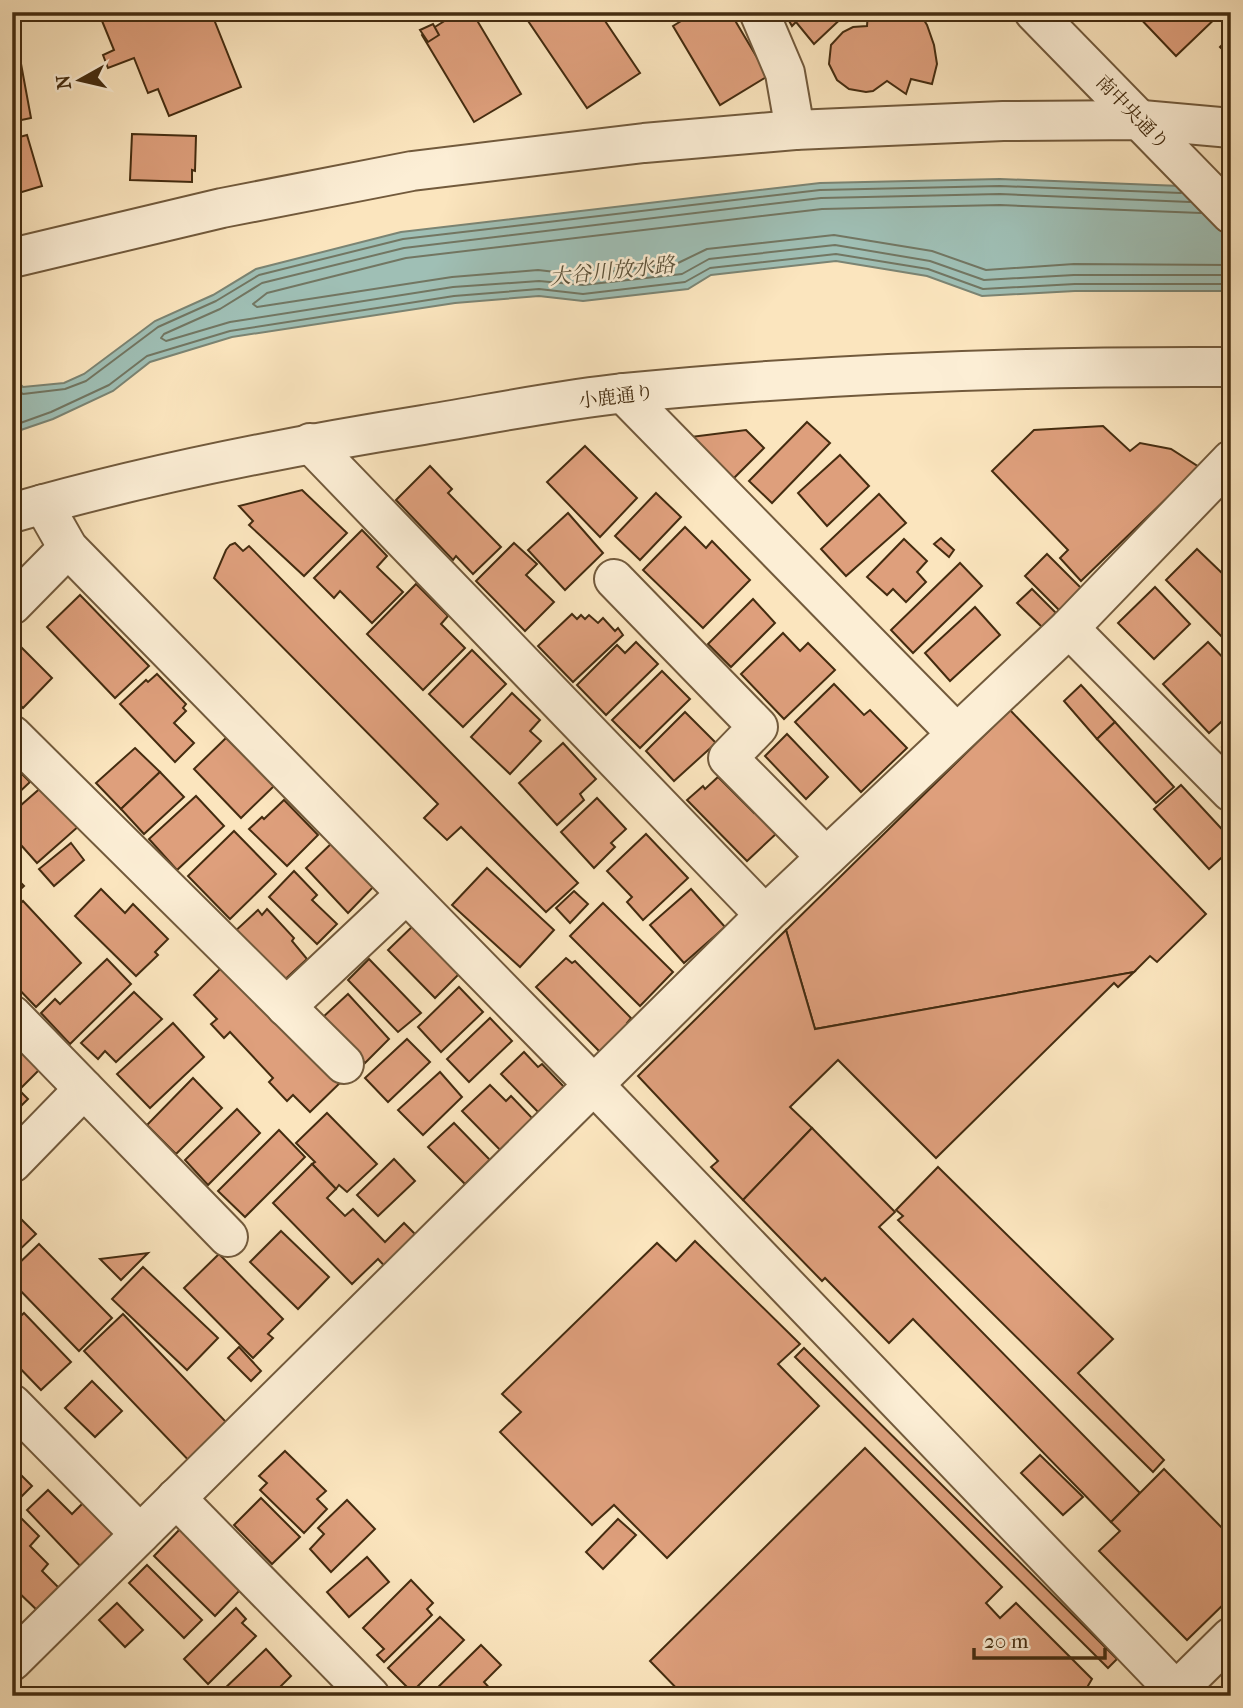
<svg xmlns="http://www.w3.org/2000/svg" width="1243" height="1708" font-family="'IM FELL French Canon','Noto Serif JP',serif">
<rect width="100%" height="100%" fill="#fbe5be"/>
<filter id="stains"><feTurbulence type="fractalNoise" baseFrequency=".00286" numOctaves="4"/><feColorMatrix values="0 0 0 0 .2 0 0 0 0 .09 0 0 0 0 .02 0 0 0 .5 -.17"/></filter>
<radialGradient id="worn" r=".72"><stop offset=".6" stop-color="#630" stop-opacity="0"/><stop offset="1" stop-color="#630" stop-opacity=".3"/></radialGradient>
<path fill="#9fbfb5" stroke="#7b8473" stroke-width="2" d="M1000,179L1231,188V291H1075L982,296L927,276L836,261L711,275L688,289L583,301L539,296L455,303L232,337L150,362L113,391L53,419L12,433V376L23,387L64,383L84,374L155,321L213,295L256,269L401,232L820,183Z"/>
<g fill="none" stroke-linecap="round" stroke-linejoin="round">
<g stroke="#727662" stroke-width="2">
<path d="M1190,202L1000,194L821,198L404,248L262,283L220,309L164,334L161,338L166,341L230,322L453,287L539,281L583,285L682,274L709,259L835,245L930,261L984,280L1074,275H1231"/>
<path d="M1201,213L1000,205L822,209L406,258L267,293L253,304L257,307L452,277L538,270L582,275L678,263L707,249L834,235L932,251L986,270L1074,264L1231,265"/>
<path d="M12,386L23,394L65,389L86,381L158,327L216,301L259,275L403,239L820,190L1000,186L1181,193"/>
<path d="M12,426L51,412L109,385L147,356L230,331L454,296L539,289L583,294L685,282L710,268L836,254L928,269L983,289L1075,284H1231"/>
</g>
</g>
<g fill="#de9f7c" stroke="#442c10" stroke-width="2">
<path d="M110,12H211L241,87L169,116L158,89L148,93L134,58L108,68L103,55L114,50L100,16Z"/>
<path d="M459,12H472L521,94L474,122L422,35Z"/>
<path d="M522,12H599L640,73L587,108Z"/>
<path d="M696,12H730L768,76L720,105L673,26Z"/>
<path d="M784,12H848L814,44L796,22L792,26Z"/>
<path d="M868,12H919L927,25L934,45L937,64L932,84L911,79L906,94L887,81L873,91L866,92L849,89L837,80L829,64L831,45L843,32L853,27L867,26Z"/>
<path d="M1134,12H1222L1176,56Z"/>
<path d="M12,15L31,118L12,122Z"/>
<path d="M433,24L439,35L428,42L420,30Z"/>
<path d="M1231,36V58L1220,47Z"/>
<path d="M132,134L196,136L195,171L192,170V182L130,180Z"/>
<path d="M27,135L42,186L12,195V139Z"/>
<path d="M807,422L830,443L772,503L749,481Z"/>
<path d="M1103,426L1130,451L1140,443L1171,449L1199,467L1081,581L1060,558L1068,550L992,471L1034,430Z"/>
<path d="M746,430L764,448L733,479L691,437Z"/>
<path d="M585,446L637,498L600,537L547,482Z"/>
<path d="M840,455L869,486L827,526L798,493Z"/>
<path d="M430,466L452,489L448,493L501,547L473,574L456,556L453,560L396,500Z"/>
<path d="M302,490L347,533L304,576L249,525L253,521L239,506Z"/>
<path d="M656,493L681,517L640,560L615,536Z"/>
<path d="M879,494L906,523L846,576L821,549Z"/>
<path d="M568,513L603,553L565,590L528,550Z"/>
<path d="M685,527L706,548L712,541L750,580L703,628L643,570Z"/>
<path d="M362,530L387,556L377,567L403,592L372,623L340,591L334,598L314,578Z"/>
<path d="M941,538L954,550L949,557L934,544Z"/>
<path d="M904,539L927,561L917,572L926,582L906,602L893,589L887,595L867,577Z"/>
<path d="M235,543L243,551L249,546L578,883L546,912L461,827L447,840L424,818L438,804L214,578L226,550L230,545Z"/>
<path d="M514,543L537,564L526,575L554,602L525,631L476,581Z"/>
<path d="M1197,549L1223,574L1231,566V638L1227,642L1166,580Z"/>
<path d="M1047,554L1082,589L1060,611L1025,576Z"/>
<path d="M960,563L982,586L913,653L891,630Z"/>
<path d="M416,584L448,616L441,624L465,648L423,690L367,634Z"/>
<path d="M1155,587L1190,624L1154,659L1118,623Z"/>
<path d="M1032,589L1056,613L1042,627L1017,603Z"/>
<path d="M80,595L149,666L115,698L47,627Z"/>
<path d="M753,599L775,623L731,667L708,644Z"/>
<path d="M975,607L1000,635L950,681L925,653Z"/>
<path d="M572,614L577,619L581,615L585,619L589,615L598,623L603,618L615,631L618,628L623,635L573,682L538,646Z"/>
<path d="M783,633L800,651L808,643L835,670L784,719L741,674Z"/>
<path d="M636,642L658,664L606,715L577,685L617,645L625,653Z"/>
<path d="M1208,642L1231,666V713L1209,733L1163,684Z"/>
<path d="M21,647L52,678L23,708L12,697V656Z"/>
<path d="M472,650L506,684L463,727L429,694Z"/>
<path d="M662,671L690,699L640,748L612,720Z"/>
<path d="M157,674L186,704L183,708L186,711L174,723L194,743L175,762L120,704L146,680L148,682Z"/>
<path d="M834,684L864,715L870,710L907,748L861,792L795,722Z"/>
<path d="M1081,685L1115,722L1097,739L1064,701Z"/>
<path d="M512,693L540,720L530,731L541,741L510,774L471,737Z"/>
<path d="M1010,710L1206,914L1157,962L1150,956L1134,972L815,1029L786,930Z"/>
<path d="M685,712L716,743L674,781L646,751Z"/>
<path d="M1115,722L1174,787L1156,803L1097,739Z"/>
<path d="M787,734L828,777L806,799L765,756Z"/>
<path d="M226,738L274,786L241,818L194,769Z"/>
<path d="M1231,738V756L1222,747Z"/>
<path d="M563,743L596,779L580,794L584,800L557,825L519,783Z"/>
<path d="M135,748L160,772L121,809L96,783Z"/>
<path d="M12,764L30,782L12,799Z"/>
<path d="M160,772L184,797L144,834L121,809Z"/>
<path d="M718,777L754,813L757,811L778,832L747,861L687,800L703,786L705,789Z"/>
<path d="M44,785L80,825L37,863L12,835V813Z"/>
<path d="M1181,785L1231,839V849L1209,869L1154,809Z"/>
<path d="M196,796L224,826L177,870L149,839Z"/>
<path d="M597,798L626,829L611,843L615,847L594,868L561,832Z"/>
<path d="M284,800L318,835L287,866L249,829L262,817L264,819Z"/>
<path d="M234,831L276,874L230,919L188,876Z"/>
<path d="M646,834L688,878L643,920L627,902L632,897L607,871Z"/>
<path d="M336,839L377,883L348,913L306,868Z"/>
<path d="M71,843L84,860L54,886L39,869Z"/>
<path d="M487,868L554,930L520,967L452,905Z"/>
<path d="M294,871L317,895L312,900L337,924L317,944L269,897Z"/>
<path d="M12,874L24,886L12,897Z"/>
<path d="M101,889L125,913L133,904L168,939L155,952L158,955L136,976L75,916Z"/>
<path d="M691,889L725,927L684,963L650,925Z"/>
<path d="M574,891L588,904L570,923L556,908Z"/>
<path d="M23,901L81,963L36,1007L12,982V911Z"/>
<path d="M603,903L673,972L640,1006L570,936Z"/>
<path d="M267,909L294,938L292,941L307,959L279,985L232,934L258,910L262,915Z"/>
<path d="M417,922L463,970L435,998L388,950Z"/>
<path d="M786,930L815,1029L1134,972L1118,987L1114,983L936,1158L838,1060L790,1107L812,1128L743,1200L711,1167L718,1161L638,1076Z"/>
<path d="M566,958L572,963L575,961L631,1018L627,1023L629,1026L601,1053L536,987Z"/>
<path d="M107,959L131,984L70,1044L41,1013L55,999L60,1004Z"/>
<path d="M369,959L421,1013L398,1032L348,980Z"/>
<path d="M228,961L343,1080L310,1112L293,1095L287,1101L269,1082L273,1078L230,1032L224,1038L211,1024L217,1019L194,995Z"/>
<path d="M459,987L483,1012L441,1052L418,1027Z"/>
<path d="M134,992L162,1019L116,1062L105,1051L98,1059L81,1043Z"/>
<path d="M348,994L389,1039L365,1063L322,1018Z"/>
<path d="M490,1018L512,1041L469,1082L447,1059Z"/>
<path d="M173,1023L204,1057L150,1108L117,1074Z"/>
<path d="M407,1039L430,1062L388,1102L365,1078Z"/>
<path d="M12,1042L40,1069L19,1090L28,1099L15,1112L12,1110Z"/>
<path d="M524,1052L538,1067L542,1064L568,1091L542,1116L501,1074Z"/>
<path d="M440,1072L462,1097L423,1135L398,1110Z"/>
<path d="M193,1078L222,1108L176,1154L147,1125Z"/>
<path d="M490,1085L506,1101L511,1096L534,1120L506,1156L462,1111Z"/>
<path d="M237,1109L260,1133L208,1185L185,1160Z"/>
<path d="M327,1113L377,1164L347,1192L339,1185L336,1189L312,1164L315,1162L296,1143Z"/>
<path d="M454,1123L490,1160L465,1184L428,1147Z"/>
<path d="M812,1128L895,1212L879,1227L1140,1493L1111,1522L913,1319L889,1343L825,1278L822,1281L743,1200Z"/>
<path d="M279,1130L305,1157L245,1217L218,1191Z"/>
<path d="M394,1159L415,1181L378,1216L357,1195Z"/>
<path d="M312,1164L336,1189L327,1198L345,1216L353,1209L385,1242L404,1223L422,1241L390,1272L378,1259L352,1284L273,1203Z"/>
<path d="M938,1167L1113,1339L1078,1373L1164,1460L1153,1472L898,1220L903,1216L896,1210Z"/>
<path d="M12,1210L36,1234L12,1257Z"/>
<path d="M281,1231L329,1277L298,1309L250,1262Z"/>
<path d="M695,1241L800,1344L778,1364L819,1406L667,1558L614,1505L592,1525L500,1432L521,1412L502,1394L657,1243L676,1261Z"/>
<path d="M39,1244L112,1318L79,1351L12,1282V1270Z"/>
<path d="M148,1253L121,1280L100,1259Z"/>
<path d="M219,1254L283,1319L268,1334L273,1338L253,1358L184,1288Z"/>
<path d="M143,1267L218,1338L187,1370L112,1299Z"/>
<path d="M24,1313L71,1362L41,1390L12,1360V1324Z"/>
<path d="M123,1314L226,1422L194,1466L84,1351Z"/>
<path d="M239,1347L261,1371L251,1381L228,1358Z"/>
<path d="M804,1348L1117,1659L1108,1668L795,1357Z"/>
<path d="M92,1381L122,1411L95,1437L65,1408Z"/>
<path d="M865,1448L1002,1587L986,1603L1000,1618L1016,1603L1092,1679L1082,1696H684L650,1661Z"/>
<path d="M285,1451L326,1491L317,1499L327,1509L304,1533L260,1490L267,1483L259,1476Z"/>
<path d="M1040,1455L1083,1497L1063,1515L1021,1473Z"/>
<path d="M12,1466L32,1486L12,1506Z"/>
<path d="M1164,1469L1231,1537V1597L1187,1640L1099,1551L1120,1531L1111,1522Z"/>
<path d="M48,1490L72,1514L84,1502L115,1534L82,1568L27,1510Z"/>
<path d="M261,1498L300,1537L272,1564L234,1525Z"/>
<path d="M347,1500L375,1529L331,1572L310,1549L324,1534L318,1528Z"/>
<path d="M20,1517L39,1536L30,1546L48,1564L42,1571L63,1592L41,1614L12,1586V1525Z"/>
<path d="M618,1519L636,1535L603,1569L586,1552Z"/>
<path d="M181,1528L242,1588L215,1616L154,1556Z"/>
<path d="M367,1557L389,1582L349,1617L327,1592Z"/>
<path d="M147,1565L202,1620L184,1638L129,1583Z"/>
<path d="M411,1580L433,1603L427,1609L432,1615L384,1662L377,1655L384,1649L363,1628Z"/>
<path d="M117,1603L143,1630L125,1647L99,1620Z"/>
<path d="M236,1608L246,1619L242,1623L256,1636L208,1684L184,1659Z"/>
<path d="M440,1617L464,1640L412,1692L388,1668Z"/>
<path d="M481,1645L501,1665L484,1682L493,1692L489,1696H429Z"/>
<path d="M266,1649L291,1676L271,1696H222L220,1693Z"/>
</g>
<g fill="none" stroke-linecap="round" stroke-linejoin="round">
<g stroke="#725a3c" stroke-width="42">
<g id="minor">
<path d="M759,12L785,73L795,130"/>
<path d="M1034,12L1231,214"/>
<path d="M12,258L222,208L412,171L644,143L795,130L1003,121L1142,120L1231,128"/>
<path d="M623,393L956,733"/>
<path d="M310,443L765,915"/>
<path d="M43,504L68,548L594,1085L1176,1691"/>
<path d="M12,513C147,474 285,447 423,425C490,414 558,400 625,393C826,373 1029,366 1231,367"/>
<path d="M614,579L758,727L728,758L826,857"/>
<path d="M12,605L68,548"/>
<path d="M1069,628L1231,792"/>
<path d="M12,735L344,1064"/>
<path d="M286,1007L406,894"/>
<path d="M12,1015L228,1237"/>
<path d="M12,1163L84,1089"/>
<path d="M12,1404L140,1534"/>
<path d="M176,1498L370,1696"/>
<path d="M12,1661L765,915L1069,628L1231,460"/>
<path d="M1171,1696L1231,1637"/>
</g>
</g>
<use href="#minor" stroke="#fceed5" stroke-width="38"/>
</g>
<g text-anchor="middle" stroke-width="5" stroke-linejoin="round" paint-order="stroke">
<g font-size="19" fill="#442c10" stroke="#fceed5">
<text transform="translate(1133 112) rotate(46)" y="7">南中央通り</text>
<text transform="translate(616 396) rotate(-7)" y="7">小鹿通り</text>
</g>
<g font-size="21" font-style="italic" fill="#5b5139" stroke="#fceed5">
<text transform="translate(612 271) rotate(-6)" y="7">大谷川放水路</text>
</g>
</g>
<rect width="1243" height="1708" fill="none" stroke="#fbe5be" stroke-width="42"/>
<rect x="14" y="14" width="1215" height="1680" fill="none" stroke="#442c10" stroke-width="3.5"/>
<rect x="21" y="21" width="1201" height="1666" fill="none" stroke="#442c10" stroke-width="2"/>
<g transform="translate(80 80) rotate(262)" stroke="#fceed5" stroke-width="5" paint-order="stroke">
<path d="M0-5L12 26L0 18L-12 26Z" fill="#442c10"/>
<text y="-10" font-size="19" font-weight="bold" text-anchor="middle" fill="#442c10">N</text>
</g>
<path d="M974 1648v10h131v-10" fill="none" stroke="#442c10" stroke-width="3.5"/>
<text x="984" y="1648" font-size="21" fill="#442c10" stroke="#fceed5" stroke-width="5" paint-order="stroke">20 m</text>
<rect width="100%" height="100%" filter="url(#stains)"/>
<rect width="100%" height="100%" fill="url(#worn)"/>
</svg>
